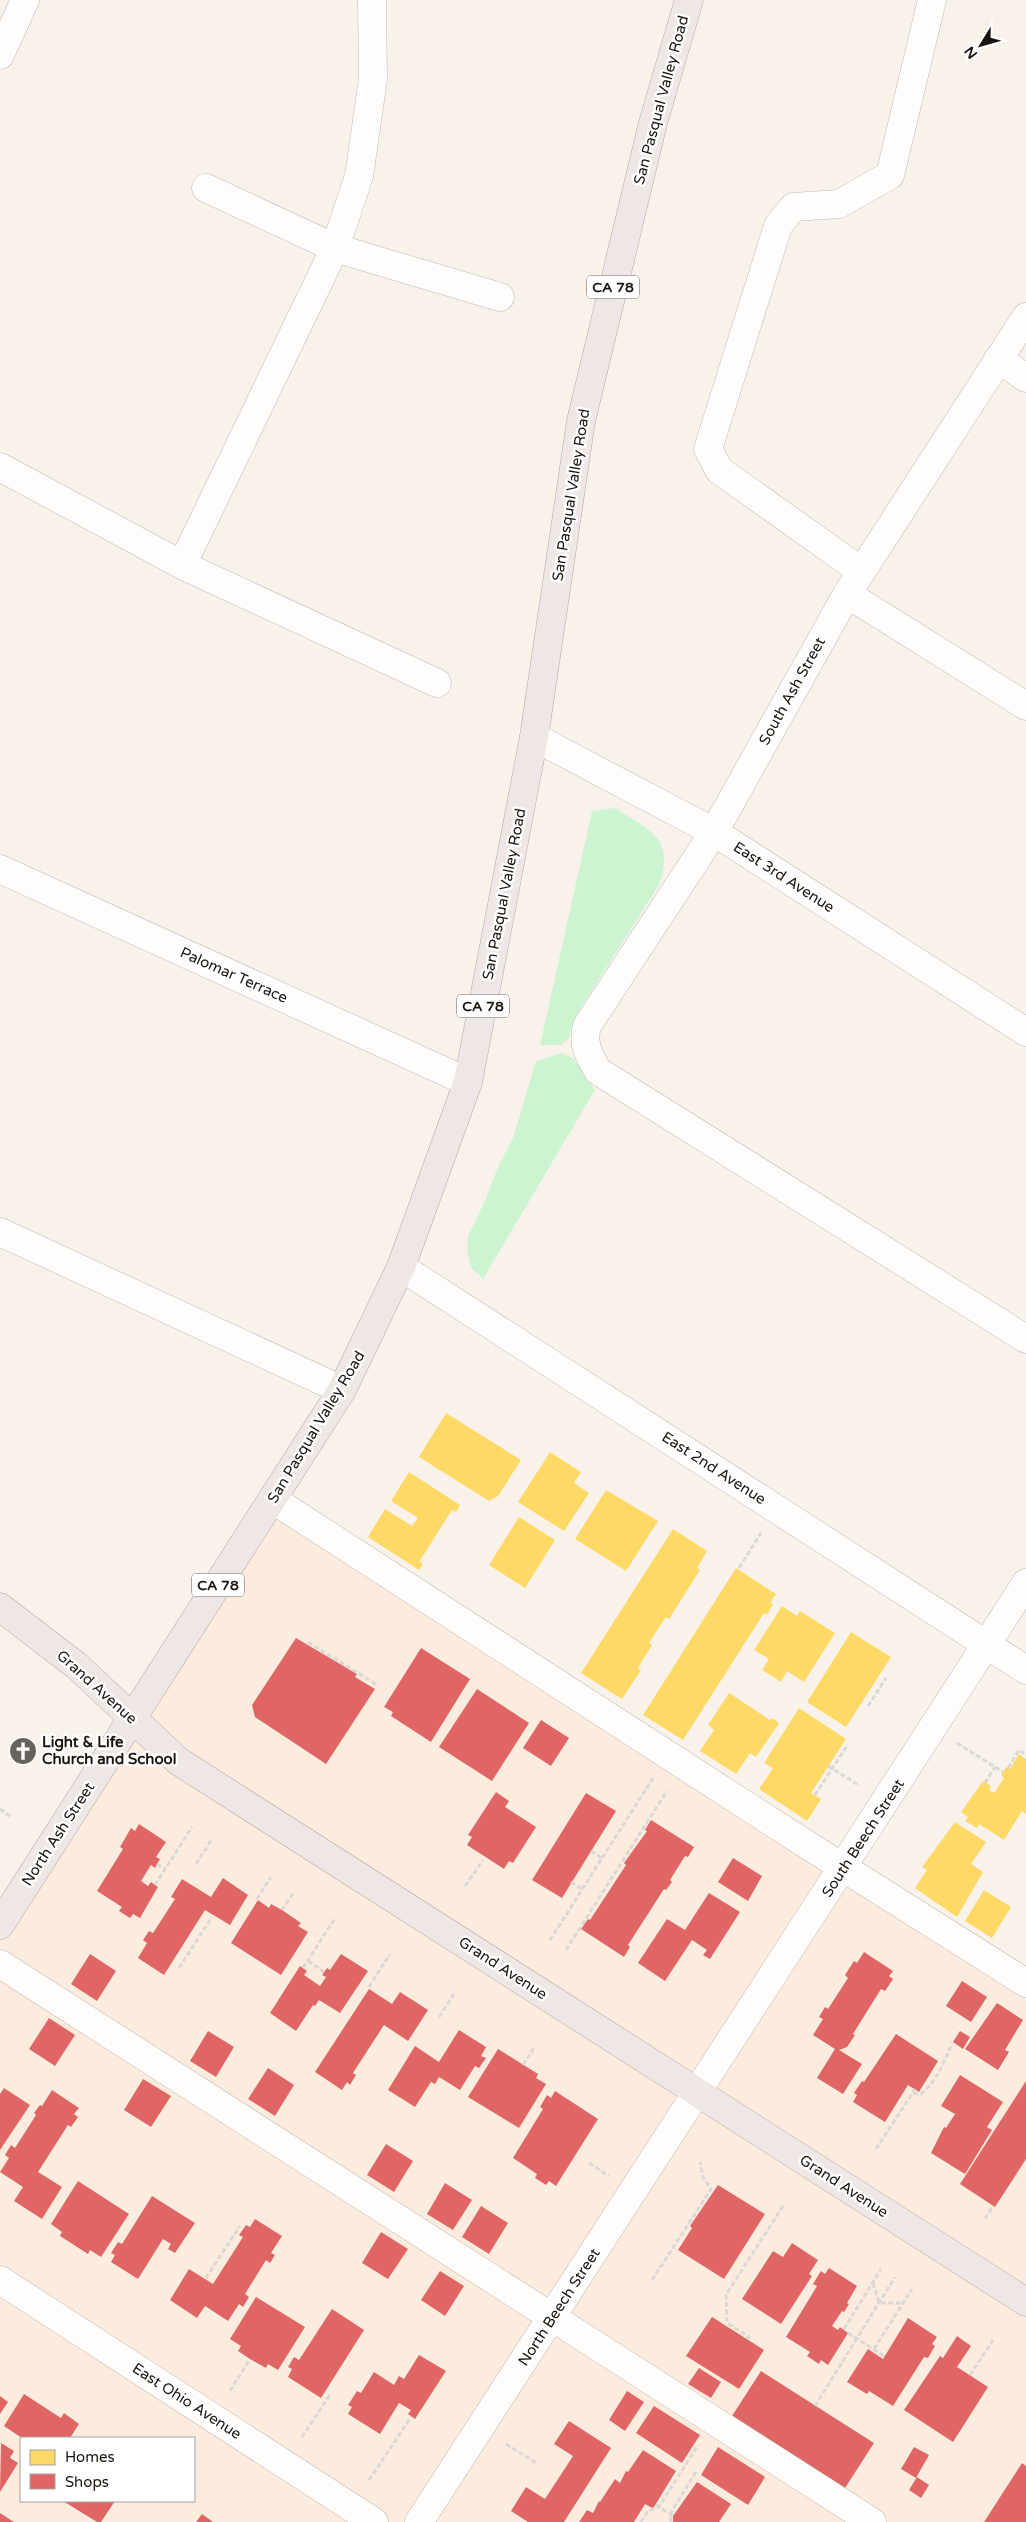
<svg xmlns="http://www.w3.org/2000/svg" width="1026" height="2522" font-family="'Varela Round',sans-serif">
<rect width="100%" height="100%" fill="#f9f2eb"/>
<path fill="#fcecde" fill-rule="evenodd" d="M272,1499L1026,1983V2522H0V1925ZM21,2438H194V2501H21Z"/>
<g fill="#ccf4d1">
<path d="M615,808C649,830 676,838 659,885L578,1012L571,1028L570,1037L561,1045H540L592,811Z"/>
<path d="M562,1053L573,1058L595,1090L483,1279L471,1267L467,1252L468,1236L485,1201L498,1167L513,1138L536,1061Z"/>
</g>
<g fill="#ffd966">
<path d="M446,1413L521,1460L498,1496L489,1501L419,1457Z"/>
<path d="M550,1452L581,1472L574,1483L589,1493L564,1531L518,1502Z"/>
<path d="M409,1472L460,1505L456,1512L452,1510L419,1562L423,1564L419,1570L368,1537L385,1509L412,1526L418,1518L391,1501Z"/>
<path d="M606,1490L658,1521L626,1571L575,1539Z"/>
<path d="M519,1517L555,1540L525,1588L489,1565Z"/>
<path d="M673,1529L707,1551L697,1568L700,1570L669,1619L666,1617L649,1643L652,1645L638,1668L641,1670L622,1699L581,1673Z"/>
<path d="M736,1568L776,1594L770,1603L773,1604L767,1615L764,1613L683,1740L643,1715Z"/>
<path d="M782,1606L797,1616L800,1611L835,1633L804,1682L787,1671L781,1682L762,1670L769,1659L754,1650Z"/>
<path d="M851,1632L891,1657L846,1727L807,1702Z"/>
<path d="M729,1693L770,1720L772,1718L779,1723L756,1757L750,1753L736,1774L700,1751L714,1730L708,1725Z"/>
<path d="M799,1708L846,1739L811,1793L821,1799L807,1821L759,1789L773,1768L764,1763Z"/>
<path d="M1019,1754L1026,1759V1814L1022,1811L1004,1840L979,1824L977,1828L965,1821L968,1817L961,1812L983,1781L991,1786L989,1790L994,1793L1004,1778L1001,1776L1006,1767L1010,1769Z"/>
<path d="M955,1822L986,1842L971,1864L983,1872L957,1917L915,1888L927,1870L922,1867Z"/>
<path d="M984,1890L1011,1907L992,1938L965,1921Z"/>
</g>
<g fill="#e06666">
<path d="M296,1638L357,1674L355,1677L375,1689L326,1764L255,1717L252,1705Z"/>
<path d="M421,1648L470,1679L431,1742L391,1716L393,1712L384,1707Z"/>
<path d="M477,1689L529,1723L492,1781L439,1747Z"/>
<path d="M541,1720L569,1738L551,1766L523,1748Z"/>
<path d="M496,1792L509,1801L505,1807L536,1827L513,1863L509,1861L504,1869L467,1845L472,1837L468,1835Z"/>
<path d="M586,1793L616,1811L562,1898L532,1880Z"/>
<path d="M651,1820L694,1847L688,1857L685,1856L670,1880L672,1882L666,1890L664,1889L628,1945L630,1947L624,1957L581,1929L588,1919L590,1920L626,1865L624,1863L647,1831L645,1830Z"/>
<path d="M139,1824L166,1842L156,1857L160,1859L157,1864L155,1868L151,1865L141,1881L148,1886L151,1882L158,1887L140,1918L133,1914L130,1918L119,1911L122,1907L97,1891L123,1849L120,1847L131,1828L135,1831Z"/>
<path d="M733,1858L762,1876L748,1901L718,1882Z"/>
<path d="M223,1878L248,1895L230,1925L205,1910L164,1975L138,1958L147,1943L143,1940L149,1931L153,1933L175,1899L171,1897L182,1879L211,1897Z"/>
<path d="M709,1893L740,1912L710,1959L703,1955L707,1950L692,1940L665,1981L638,1963L667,1919L685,1930Z"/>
<path d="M258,1900L269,1908L271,1904L282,1910L301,1923L298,1926L308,1932L281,1975L231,1943Z"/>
<path d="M864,1952L893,1971L889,1976L893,1979L885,1991L881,1989L853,2034L855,2035L847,2047L839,2050L862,2064L843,2094L817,2078L835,2049L813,2035L823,2019L819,2017L825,2007L828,2009L848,1978L845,1975L854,1961L857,1963Z"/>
<path d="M90,1954L116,1971L97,2001L71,1984Z"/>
<path d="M341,1954L368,1971L340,2013L319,2000L315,2006L313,2005L296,2031L270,2013L300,1966L307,1971L304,1975L320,1986L326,1977L322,1975L327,1968L330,1970Z"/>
<path d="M962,1981L987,1997L971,2022L946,2006Z"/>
<path d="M369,1989L392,2004L400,1992L428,2010L408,2041L384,2025L353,2073L356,2075L350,2085L347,2082L342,2090L315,2072Z"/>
<path d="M997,2003L1023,2020L1005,2050L1009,2052L998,2070L965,2049Z"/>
<path d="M49,2018L75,2035L55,2066L29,2049Z"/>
<path d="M459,2030L486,2047L481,2056L486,2058L479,2068L475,2066L460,2090L439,2077L435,2084L431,2082L415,2107L388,2090L415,2046L439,2062Z"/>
<path d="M208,2031L234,2047L216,2077L190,2061Z"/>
<path d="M960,2031L970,2037L963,2049L953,2042Z"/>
<path d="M896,2034L938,2061L919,2092L908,2085L885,2122L853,2102L857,2095L854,2093L862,2081L864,2082Z"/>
<path d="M498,2049L538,2074L536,2078L546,2084L519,2128L468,2097Z"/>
<path d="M268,2068L294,2085L275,2116L248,2099Z"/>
<path d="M960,2075L1003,2102L987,2127L992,2130L965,2174L931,2153L944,2127L946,2128L955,2114L941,2106Z"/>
<path d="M143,2079L171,2096L151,2127L124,2110Z"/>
<path d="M1026,2081V2159L995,2207L960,2184Z"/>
<path d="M4,2088L30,2105L0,2150V2094Z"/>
<path d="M52,2090L79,2108L74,2114L78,2117L71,2127L68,2125L38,2172L62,2187L42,2219L14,2201L23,2187L0,2172L9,2158L5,2155L11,2145L15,2148L36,2115L34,2113L40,2105L42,2106Z"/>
<path d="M555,2091L598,2119L556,2186L549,2181L546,2185L535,2178L537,2174L513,2158L543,2109L540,2107L547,2095L551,2098Z"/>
<path d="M386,2144L413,2161L394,2192L367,2175Z"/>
<path d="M78,2181L129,2214L101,2257L90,2250L88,2254L60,2236L62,2232L51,2224Z"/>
<path d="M445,2183L472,2200L453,2230L427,2214Z"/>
<path d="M718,2185L765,2214L724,2279L678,2250L692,2228L690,2226Z"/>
<path d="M152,2196L195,2223L175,2253L168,2249L171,2244L163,2239L138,2279L111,2262L115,2255L111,2253L118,2242L122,2244Z"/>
<path d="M481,2206L508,2223L489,2254L462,2237Z"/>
<path d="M255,2219L282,2236L271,2253L275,2255L270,2263L266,2260L245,2294L249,2297L243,2307L239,2304L228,2321L205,2306L197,2318L170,2300L189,2269L213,2284L243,2237L239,2235L246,2225L250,2227Z"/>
<path d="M381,2232L408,2249L388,2279L362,2263Z"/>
<path d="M792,2243L818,2260L809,2274L812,2276L781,2324L742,2299L773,2251L783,2257Z"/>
<path d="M829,2268L857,2286L847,2303L849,2304L844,2312L842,2311L832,2326L838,2330L840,2327L848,2333L828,2365L821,2360L819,2364L807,2356L810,2352L786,2337L817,2286L813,2284L821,2271L825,2274Z"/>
<path d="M440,2271L464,2286L445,2316L421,2300Z"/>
<path d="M256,2297L305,2327L278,2370L268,2364L266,2368L250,2359L238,2351L241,2346L230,2339Z"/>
<path d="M332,2309L364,2330L321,2398L288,2377L292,2369L288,2367L294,2357L299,2360Z"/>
<path d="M712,2317L764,2350L739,2389L686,2356Z"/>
<path d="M908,2318L937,2337L932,2344L935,2346L928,2358L924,2357L893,2406L869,2391L867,2394L847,2382L868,2349L883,2359Z"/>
<path d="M957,2336L971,2346L957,2367L988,2387L953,2442L904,2410L940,2356L943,2358Z"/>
<path d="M419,2355L446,2371L415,2419L408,2414L411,2410L399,2403L380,2434L348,2414L352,2407L348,2405L357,2391L361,2393L374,2372L394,2385L399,2376L404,2379Z"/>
<path d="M699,2368L721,2382L711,2398L688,2384Z"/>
<path d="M761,2371L874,2443L845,2488L732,2416Z"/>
<path d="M627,2391L644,2402L625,2431L609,2420Z"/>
<path d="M24,2394L61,2418L64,2413L79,2424L70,2438H22L4,2426Z"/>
<path d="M0,2396L8,2402L0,2414Z"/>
<path d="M654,2406L700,2435L682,2463L636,2433Z"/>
<path d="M569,2421L611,2448L564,2522H528L511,2511L526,2487L545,2499L573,2456L554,2444Z"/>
<path d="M1,2443L14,2451L10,2458L18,2463L0,2492Z"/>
<path d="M718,2447L765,2477L748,2505L701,2475Z"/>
<path d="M914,2447L929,2455L916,2478L901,2469Z"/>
<path d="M643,2450L676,2471L654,2507L652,2508L645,2504L634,2522H579L587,2510L593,2513L599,2501L600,2502L615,2479L620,2483L626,2471L628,2472Z"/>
<path d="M1022,2463L1026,2466V2522H984Z"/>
<path d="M917,2477L929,2485L921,2498L909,2490Z"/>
<path d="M697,2482L731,2504L719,2522H673V2516Z"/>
<path d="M63,2501H115L101,2522H97Z"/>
<path d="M0,2513L14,2522H0Z"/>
<path d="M202,2514L213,2522H196Z"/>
</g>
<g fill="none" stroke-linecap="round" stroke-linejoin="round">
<g stroke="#beb8b2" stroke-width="29">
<g id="minor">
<path d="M0,55L25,0"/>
<path d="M206,188L335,248L500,297"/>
<path d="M1026,317L847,594L714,832L587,1026C582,1044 589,1056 598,1071L1026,1339"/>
<path d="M998,359L1026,378"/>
<path d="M0,467L182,565L437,683"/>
<path d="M182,565L335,248L359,176L373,79L372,0"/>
<path d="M861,571L719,470L708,449L778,226L793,207L839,204L890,175L932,0"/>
<path d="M847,594L1026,706"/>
<path d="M534,737L714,832L1026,1032"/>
<path d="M0,869L468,1082"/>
<path d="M0,1232L342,1390"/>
<path d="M401,1267L1026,1670"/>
<path d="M272,1499L798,1839L1026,1983"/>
<path d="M0,1964L872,2522"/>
<path d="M0,2280L374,2522"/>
<path d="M419,2522L1026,1583"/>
</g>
</g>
<g stroke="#b4a5a0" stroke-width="29">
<g id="major">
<path d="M0,1607L77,1666L178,1761L1026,2302"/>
<path d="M0,1925L342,1390L401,1267L468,1082L534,737L581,421L653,123L689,0"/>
</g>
</g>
<g stroke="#dad8d6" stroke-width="3" stroke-dasharray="5 2.5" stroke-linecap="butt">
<path d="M739,1568L761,1533"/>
<path d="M308,1642L379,1686"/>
<path d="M868,1706L886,1678"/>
<path d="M957,1743L1003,1772"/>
<path d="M828,1766L860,1786"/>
<path d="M1008,1768L1019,1750L1026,1755"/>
<path d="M985,1783L995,1767"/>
<path d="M815,1795L848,1744"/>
<path d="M0,1809L11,1817"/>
<path d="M591,1851L602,1858"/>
<path d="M157,1864L165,1869"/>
<path d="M196,1864L212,1839"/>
<path d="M571,1882L582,1889"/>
<path d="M155,1885L192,1827"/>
<path d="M465,1886L483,1860"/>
<path d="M257,1899L271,1877"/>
<path d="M282,1910L294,1892"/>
<path d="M550,1940L653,1778"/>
<path d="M566,1950L667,1791"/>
<path d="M308,1961L324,1972"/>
<path d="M179,1968L212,1917"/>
<path d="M303,1968L335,1918"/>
<path d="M369,1987L390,1954"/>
<path d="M439,2017L454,1994"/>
<path d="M523,2065L535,2046"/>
<path d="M913,2093L921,2094C937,2080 944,2063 952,2043"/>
<path d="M876,2149L915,2089"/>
<path d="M589,2163L609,2176"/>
<path d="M985,2219L993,2206"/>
<path d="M206,2278L240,2226"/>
<path d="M652,2280L711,2189L703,2177L700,2162"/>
<path d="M873,2283L879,2303H903"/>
<path d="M844,2329L881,2269"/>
<path d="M848,2333L884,2356"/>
<path d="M747,2339L749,2337L727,2323L726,2295L783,2206"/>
<path d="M874,2349L912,2289"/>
<path d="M970,2375L993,2340"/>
<path d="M230,2391L250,2359"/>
<path d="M815,2406L895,2277"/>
<path d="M302,2437L331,2393"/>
<path d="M506,2444L538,2464"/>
<path d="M369,2480L411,2417"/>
<path d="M656,2505L673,2516"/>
<path d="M641,2522L648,2511L659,2507L698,2445"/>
<path d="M671,2522L670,2514L697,2470"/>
</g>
<use href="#minor" stroke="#fefdfc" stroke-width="28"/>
<use href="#major" stroke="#efe7e5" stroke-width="28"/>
</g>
<defs>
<g id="church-disc" transform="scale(1.4375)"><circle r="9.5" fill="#68625c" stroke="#fff"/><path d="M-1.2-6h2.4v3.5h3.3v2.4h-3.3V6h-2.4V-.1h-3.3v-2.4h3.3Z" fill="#fff"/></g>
</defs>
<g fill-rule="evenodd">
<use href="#church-disc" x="23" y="1751"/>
</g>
<g text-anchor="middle" stroke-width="5" stroke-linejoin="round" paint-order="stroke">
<g fill="#fff" stroke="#5f5a57" stroke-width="1">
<rect x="587" y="275.5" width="52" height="23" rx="4"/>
<rect x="457" y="994.5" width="52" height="23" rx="4"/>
<rect x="192" y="1573.5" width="52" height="23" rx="4"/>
</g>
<g font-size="14" font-weight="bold" fill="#1a140f">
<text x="613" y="292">CA 78</text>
<text x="483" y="1011">CA 78</text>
<text x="218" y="1590">CA 78</text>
</g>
<g font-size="15" fill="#1a140f" stroke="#fff">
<text transform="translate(661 100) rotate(-75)" y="5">San Pasqual Valley Road</text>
<text transform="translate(571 495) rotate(-81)" y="5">San Pasqual Valley Road</text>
<text transform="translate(792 691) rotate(-61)" y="5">South Ash Street</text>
<text transform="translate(784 877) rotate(33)" y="5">East 3rd Avenue</text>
<text transform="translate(504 894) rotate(-79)" y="5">San Pasqual Valley Road</text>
<text transform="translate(234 975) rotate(24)" y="5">Palomar Terrace</text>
<text transform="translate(316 1427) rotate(-59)" y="5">San Pasqual Valley Road</text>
<text transform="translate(714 1468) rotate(33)" y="5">East 2nd Avenue</text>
<text transform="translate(97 1687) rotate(42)" y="5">Grand Avenue</text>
<text transform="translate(58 1834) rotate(-57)" y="5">North Ash Street</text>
<text transform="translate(863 1838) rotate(-57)" y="5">South Beech Street</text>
<text transform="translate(503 1968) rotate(33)" y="5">Grand Avenue</text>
<text transform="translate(844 2186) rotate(33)" y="5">Grand Avenue</text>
<text transform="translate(559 2307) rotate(-57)" y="5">North Beech Street</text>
<text transform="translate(187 2401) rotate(33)" y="5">East Ohio Avenue</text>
</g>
<g font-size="15" font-weight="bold" fill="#1a140f" stroke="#fff" text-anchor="start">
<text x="42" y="1747">Light &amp; Life<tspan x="42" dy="17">Church and School</tspan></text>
</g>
</g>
<rect x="20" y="2437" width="175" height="65" fill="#ffffff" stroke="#a3a19f"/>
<rect x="30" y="2450" width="25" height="15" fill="#ffd966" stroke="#a3a19f"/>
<text x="65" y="2462" font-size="15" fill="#1a140f">Homes</text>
<rect x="30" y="2474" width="25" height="15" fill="#e06666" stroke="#a3a19f"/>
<text x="65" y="2487" font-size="15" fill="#1a140f">Shops</text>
<g transform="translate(981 45) rotate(233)" stroke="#ffffff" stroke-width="4" paint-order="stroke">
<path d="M0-4L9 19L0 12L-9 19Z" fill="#1a140f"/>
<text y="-8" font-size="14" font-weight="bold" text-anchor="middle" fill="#1a140f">N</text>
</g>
</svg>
